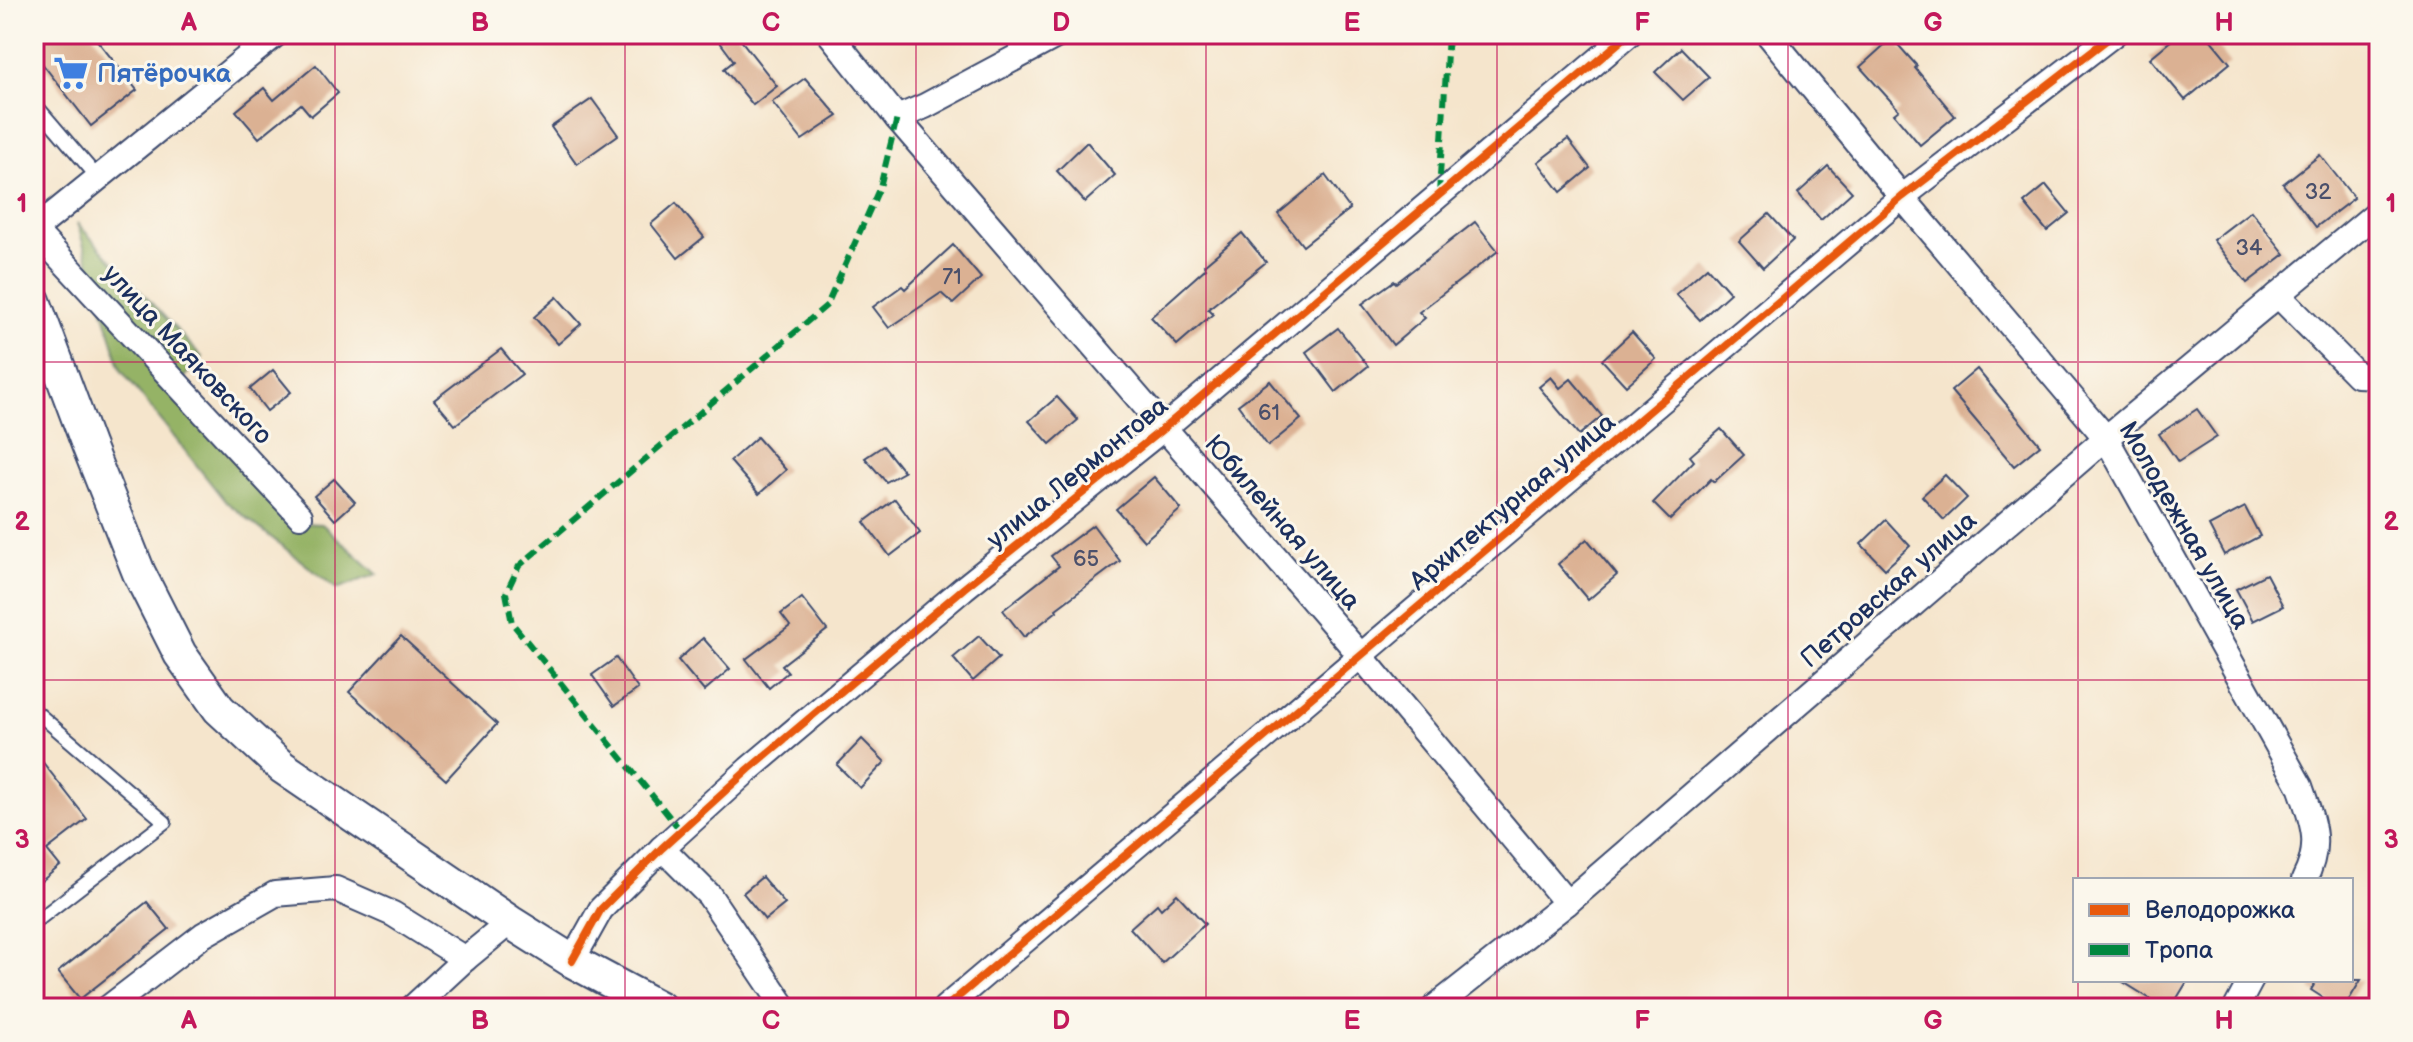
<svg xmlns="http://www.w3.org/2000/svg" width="2413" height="1042" font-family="'Balsamiq Sans',sans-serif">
<rect width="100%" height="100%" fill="#fbf7ec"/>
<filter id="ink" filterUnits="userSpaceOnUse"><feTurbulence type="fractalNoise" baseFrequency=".0125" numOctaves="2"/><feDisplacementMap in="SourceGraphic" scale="16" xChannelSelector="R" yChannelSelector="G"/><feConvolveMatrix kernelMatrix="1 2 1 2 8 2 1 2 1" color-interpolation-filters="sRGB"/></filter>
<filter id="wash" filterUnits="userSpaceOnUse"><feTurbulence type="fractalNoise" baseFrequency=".006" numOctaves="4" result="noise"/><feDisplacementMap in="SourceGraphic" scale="32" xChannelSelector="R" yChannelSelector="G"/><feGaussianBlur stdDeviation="1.8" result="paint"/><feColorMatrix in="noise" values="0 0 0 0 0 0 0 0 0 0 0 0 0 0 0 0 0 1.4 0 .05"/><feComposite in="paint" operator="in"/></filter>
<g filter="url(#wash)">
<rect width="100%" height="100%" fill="#f5e5cc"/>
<path fill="#95b366" stroke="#587162" stroke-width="2" d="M77,223L202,357L174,390L297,523L322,524L377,574L337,589L225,501L121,370Z"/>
<g id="blocks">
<g fill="#dbb193">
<path d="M34,34H92L137,90L91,126L34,53Z"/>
<path d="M714,34H736L777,86L753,105L724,69L734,61Z"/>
<path d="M2179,34H2206L2230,63L2185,100L2150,58Z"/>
<path d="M1892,38L1917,66L1915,68L1955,116L1920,145L1894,114L1899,110L1860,67Z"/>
<path d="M1681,48L1709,77L1683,100L1655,72Z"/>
<path d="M316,65L338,93L311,116L301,104L259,138L236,111L264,88L274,100Z"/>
<path d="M805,78L838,116L802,140L772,102Z"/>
<path d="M592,99L618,135L577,164L551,127Z"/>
<path d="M1568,139L1590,168L1561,192L1538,162Z"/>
<path d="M1087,142L1115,175L1085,202L1057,171Z"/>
<path d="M2320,155L2354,198L2316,227L2283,184Z"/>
<path d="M1828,166L1852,192L1821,220L1798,193Z"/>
<path d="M1325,175L1350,209L1303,246L1278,214Z"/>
<path d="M2046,185L2069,213L2047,231L2024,203Z"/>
<path d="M676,203L704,237L678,258L651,224Z"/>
<path d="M2251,211L2285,254L2247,283L2213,240Z"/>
<path d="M1769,214L1793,240L1763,268L1739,241Z"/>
<path d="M1475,222L1498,251L1419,312L1425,318L1393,345L1362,304L1394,281L1396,283Z"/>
<path d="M1242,233L1266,262L1208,309L1213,314L1177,345L1151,317L1206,268L1204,265Z"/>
<path d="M953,245L981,278L953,304L941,293L889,328L873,307L902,286L905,289Z"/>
<path d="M1707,267L1730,293L1700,320L1676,294Z"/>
<path d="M557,297L581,324L558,344L534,317Z"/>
<path d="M1338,328L1368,366L1336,392L1306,352Z"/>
<path d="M1632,332L1656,359L1626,386L1602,360Z"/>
<path d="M501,349L522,374L455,425L434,400Z"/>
<path d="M1977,369L2040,445L2014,466L1951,391Z"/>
<path d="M273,370L291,392L267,411L250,389Z"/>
<path d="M1551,377L1560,388L1571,379L1602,416L1579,435L1539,387Z"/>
<path d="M1270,381L1301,419L1268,446L1238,405Z"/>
<path d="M1057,397L1078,420L1050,444L1029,421Z"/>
<path d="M2197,409L2217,437L2178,462L2159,434Z"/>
<path d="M1721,429L1744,455L1714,482L1711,479L1670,520L1653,503L1694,461L1690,456Z"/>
<path d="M757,437L786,470L759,494L730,461Z"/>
<path d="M883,446L904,472L886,482L865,458Z"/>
<path d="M1945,475L1967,498L1944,520L1922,496Z"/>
<path d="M1154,477L1181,509L1144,541L1116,509Z"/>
<path d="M334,479L355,502L335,520L314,496Z"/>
<path d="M895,499L920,533L890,556L864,522Z"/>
<path d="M2245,507L2260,536L2224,555L2209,526Z"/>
<path d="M1886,520L1910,546L1885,569L1861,544Z"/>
<path d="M1093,525L1120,561L1056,609L1057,611L1024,637L1003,610L1059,566L1051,556Z"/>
<path d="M1587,539L1617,575L1588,600L1558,564Z"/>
<path d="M2266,574L2283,606L2253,621L2236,589Z"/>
<path d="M802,598L827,630L782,665L788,672L769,688L746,659L790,626L781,614Z"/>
<path d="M401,636L497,724L446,780L349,692Z"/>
<path d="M979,636L999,658L973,681L953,658Z"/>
<path d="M703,638L730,669L704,691L678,660Z"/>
<path d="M616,658L638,689L614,706L592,675Z"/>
<path d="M862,739L885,762L860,788L837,765Z"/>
<path d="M34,751L87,819L47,850L60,866L34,887V833L36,835L42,830L34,820Z"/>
<path d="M762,877L785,904L765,920L743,893Z"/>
<path d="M1177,894L1205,924L1162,963L1130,928L1157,904L1161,909Z"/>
<path d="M147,902L169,929L80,999L58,972Z"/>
<path d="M2120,980H2188L2171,1008H2165Z"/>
<path d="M2317,980H2361L2344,1008H2339L2311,990Z"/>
</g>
</g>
</g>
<g filter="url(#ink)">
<use href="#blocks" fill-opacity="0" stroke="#3c4a6e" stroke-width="2"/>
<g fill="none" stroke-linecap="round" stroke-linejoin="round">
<g stroke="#3c4a6e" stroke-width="16">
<g id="lane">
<path d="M34,103L98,178"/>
<path d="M34,710L165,822L34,923"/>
</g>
</g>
<g stroke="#3c4a6e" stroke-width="28">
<g id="street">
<path d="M830,34L897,118L1360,655L1567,903"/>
<path d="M1768,34L1902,197L2106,438L2300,786C2312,821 2323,844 2304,880"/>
<path d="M897,118L925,106L1060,34"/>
<path d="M34,230L300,516"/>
<path d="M34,230L276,34"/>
<path d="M2278,295L2357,375L2379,376"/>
<path d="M662,848L709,895L785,1008"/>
<path d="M572,961L601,909L662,848L749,769L964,588L1164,428L1629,34"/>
<path d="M108,1008L203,935L275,894L336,889L393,914L465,959"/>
<path d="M412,1008L465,959L510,922"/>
<path d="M945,1008L1902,197L2114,34"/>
<path d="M1434,1008L1567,903L2106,438L2379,211"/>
<path d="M2236,1008L2251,980"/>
</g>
</g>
<g stroke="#3c4a6e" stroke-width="36">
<path id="secondary" d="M34,301L88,445L139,573L180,654L219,709L282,767L510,922L572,961L660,1008"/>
</g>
<use href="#lane" stroke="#fff" stroke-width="12"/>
<use href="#street" stroke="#fff" stroke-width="24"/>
<use href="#secondary" stroke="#fff" stroke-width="32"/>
<g stroke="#00873e" stroke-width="6" stroke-dasharray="12 6" stroke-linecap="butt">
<path d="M1439,194L1448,34"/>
<path d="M681,831L512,623L506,593L519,566L827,305L880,187L897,118"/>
</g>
<g stroke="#fbf7ec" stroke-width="13">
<g id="cycleway">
<path d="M572,961L601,909L662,848L749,769L964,588L1164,428L1629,34"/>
<path d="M945,1008L1902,197L2114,34"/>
</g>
</g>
<use href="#cycleway" stroke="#e8590c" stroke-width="8"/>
</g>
</g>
<path fill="none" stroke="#c2185b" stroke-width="2" stroke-opacity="0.55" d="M335,34V1008M625,34V1008M916,34V1008M1206,34V1008M1497,34V1008M1788,34V1008M2078,34V880M34,362H2379M34,680H2379M2078,980V1008"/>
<defs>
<g id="supermarket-bare" transform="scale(2.76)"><path d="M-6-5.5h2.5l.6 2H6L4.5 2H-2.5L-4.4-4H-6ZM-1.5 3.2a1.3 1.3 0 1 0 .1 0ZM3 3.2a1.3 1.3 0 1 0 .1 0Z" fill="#3f7fe0" stroke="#fbf7ec" stroke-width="2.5" paint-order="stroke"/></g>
</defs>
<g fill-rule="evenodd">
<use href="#supermarket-bare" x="71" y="73"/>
</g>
<g text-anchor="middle" stroke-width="6" stroke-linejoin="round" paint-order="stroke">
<g font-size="22" fill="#4b506b">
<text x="2318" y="199">32</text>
<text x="2249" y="255">34</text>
<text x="952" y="284">71</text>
<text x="1269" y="420">61</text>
<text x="1086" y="566">65</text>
</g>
<g font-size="26" font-weight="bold" fill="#366cbe" stroke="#fbf7ec" text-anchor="start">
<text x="97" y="82">Пятёрочка</text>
</g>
<g font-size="26" fill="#1b2f5e" stroke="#fbf7ec">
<text transform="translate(188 354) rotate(47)" y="9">улица Маяковского</text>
<text transform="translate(1077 472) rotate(-39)" y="9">улица Лермонтова</text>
<text transform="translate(1512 501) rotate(-40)" y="9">Архитектурная улица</text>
<text transform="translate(1283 522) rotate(49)" y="9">Юбилейная улица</text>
<text transform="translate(2185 525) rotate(60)" y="9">Молодежная улица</text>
<text transform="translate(1888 589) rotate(-41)" y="9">Петровская улица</text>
</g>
</g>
<rect width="2413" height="1042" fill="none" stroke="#fbf7ec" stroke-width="88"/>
<rect x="2073" y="878" width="280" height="104" fill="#fbf7ec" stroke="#a1a7b3" stroke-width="2"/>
<rect x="2089" y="904" width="40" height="12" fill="#e8590c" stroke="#a1a7b3" stroke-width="2"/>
<text x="2145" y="918" font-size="24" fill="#1b2f5e">Велодорожка</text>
<rect x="2089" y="944" width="40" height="12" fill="#00873e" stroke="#a1a7b3" stroke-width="2"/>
<text x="2145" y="958" font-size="24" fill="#1b2f5e">Тропа</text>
<rect x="44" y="44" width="2325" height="954" fill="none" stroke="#c2185b" stroke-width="3"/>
<g font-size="26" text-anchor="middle" font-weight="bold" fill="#c2185b">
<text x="189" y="31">A</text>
<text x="480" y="31">B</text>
<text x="771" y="31">C</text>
<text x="1061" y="31">D</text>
<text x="1352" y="31">E</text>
<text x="1642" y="31">F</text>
<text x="1933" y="31">G</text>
<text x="2224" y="31">H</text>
<text x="22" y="212">1</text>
<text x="2391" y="212">1</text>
<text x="22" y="530">2</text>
<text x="2391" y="530">2</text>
<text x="22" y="848">3</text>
<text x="2391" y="848">3</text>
<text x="189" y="1029">A</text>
<text x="480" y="1029">B</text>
<text x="771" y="1029">C</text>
<text x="1061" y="1029">D</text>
<text x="1352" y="1029">E</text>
<text x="1642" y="1029">F</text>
<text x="1933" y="1029">G</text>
<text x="2224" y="1029">H</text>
</g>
</svg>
